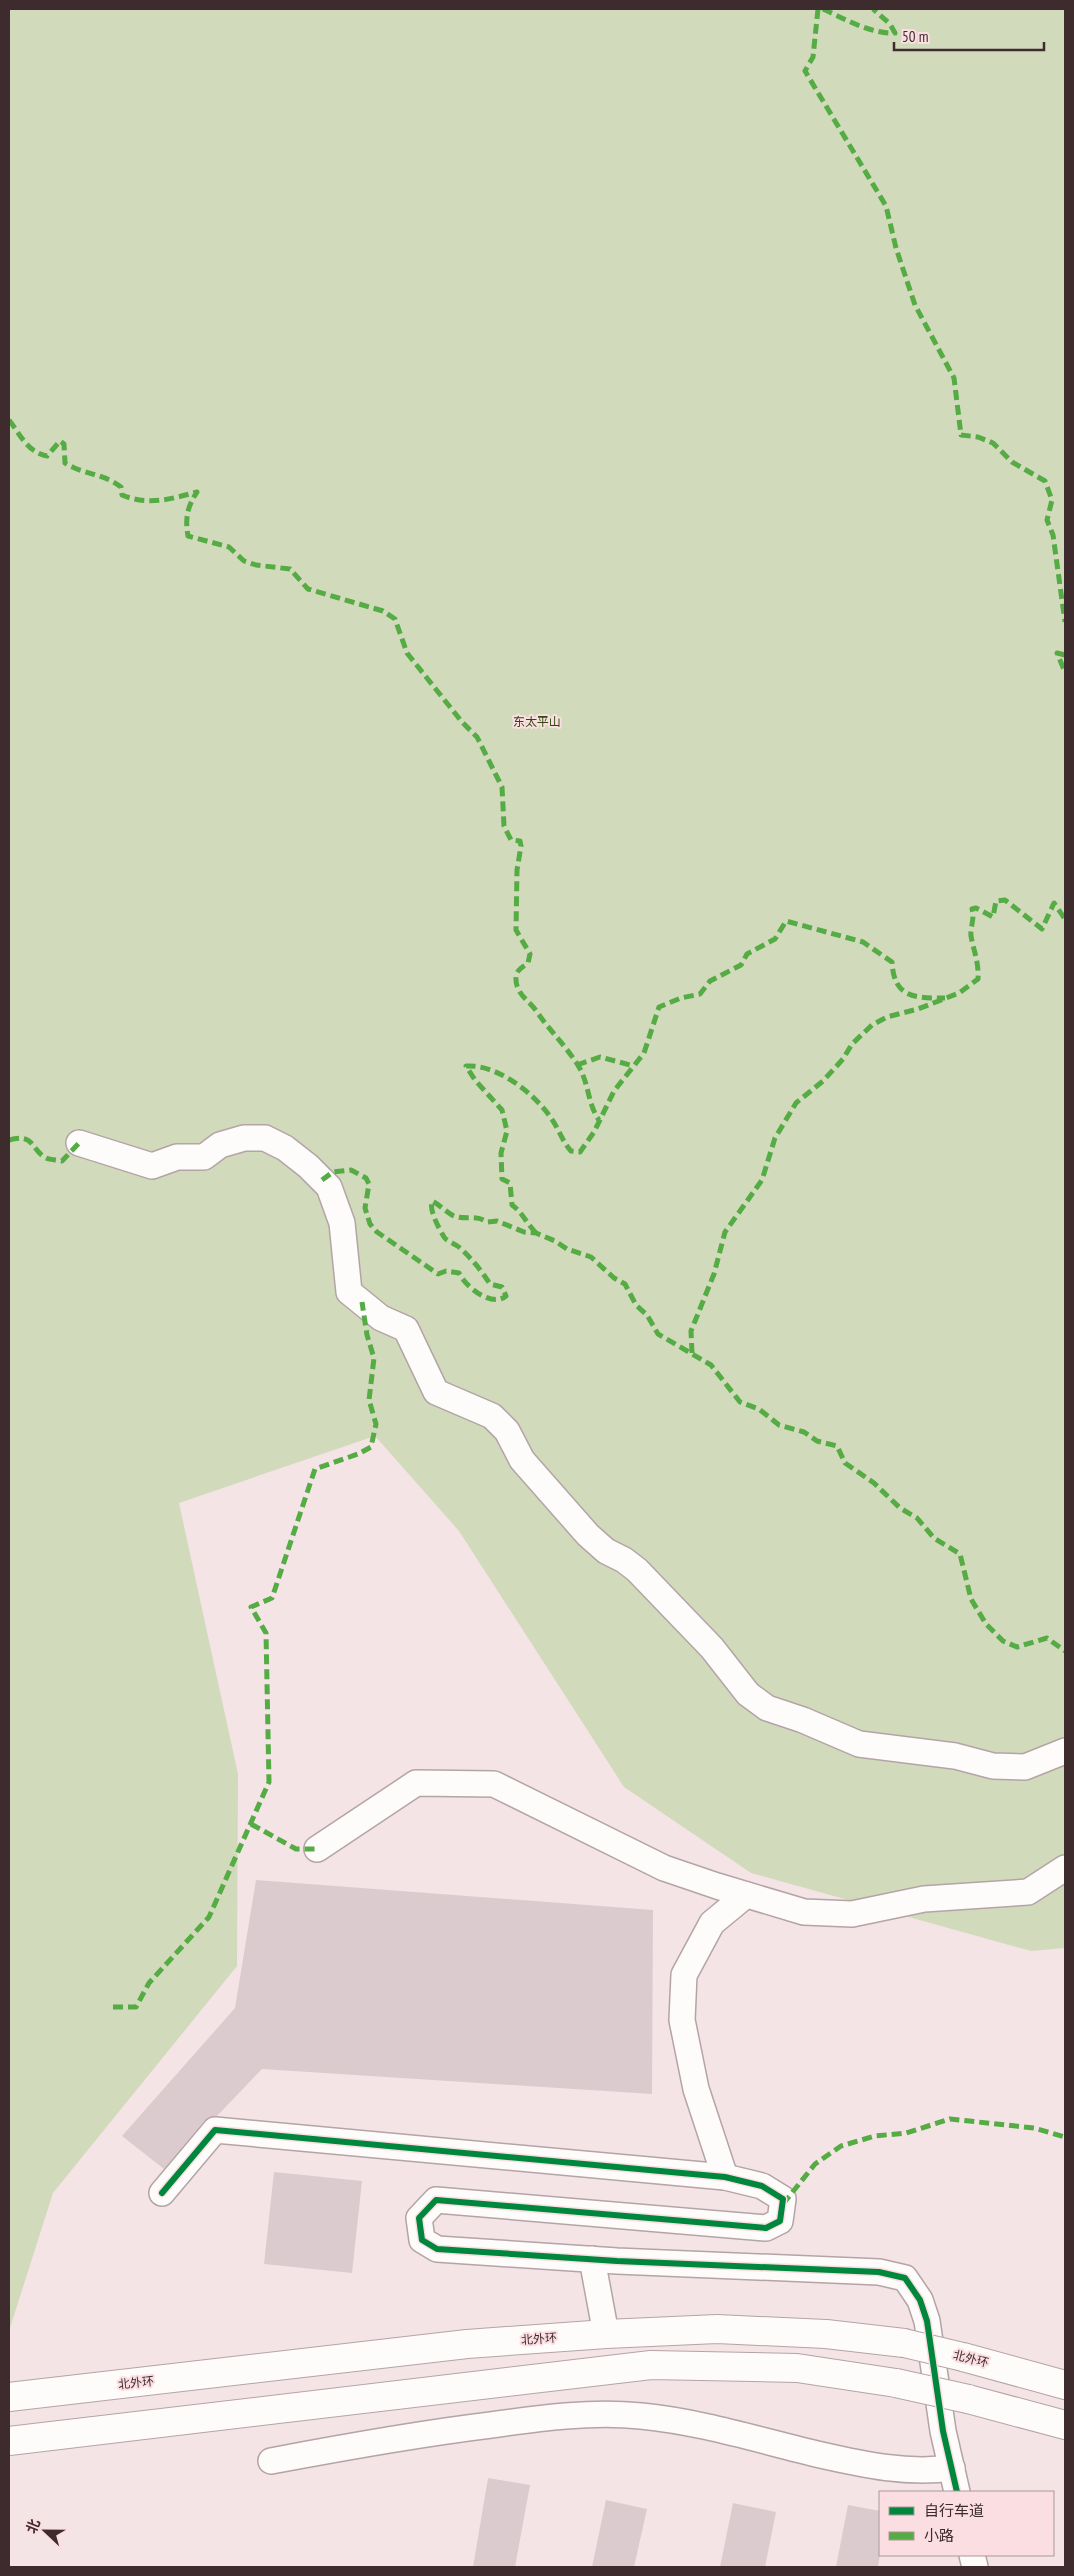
<svg xmlns="http://www.w3.org/2000/svg" width="1074" height="2576" font-family="'PT Sans Narrow','Noto Sans SC',sans-serif">
<rect width="100%" height="100%" fill="#f5e4e6"/>
<path fill="#d2dabc" d="M9,9H1065V1948L1031,1951L751,1873L624,1787L459,1531L375,1436L179,1503L238,1774L237,1966L53,2193L9,2331Z"/>
<g fill="#dbcbcf">
<path d="M256,1880L653,1910L652,2094L262,2069L217,2116L204,2121L164,2169L122,2136L235,2008Z"/>
<path d="M274,2172L362,2181L352,2273L264,2264Z"/>
<path d="M488,2478L530,2485L515,2567H473Z"/>
<path d="M606,2500L647,2509L634,2567H592Z"/>
<path d="M733,2503L776,2512L765,2567H720Z"/>
<path d="M848,2505L880,2511V2554L878,2567H836Z"/>
</g>
<g fill="none" stroke-linecap="round" stroke-linejoin="round">
<g stroke="#b4a4a6" stroke-width="28">
<g id="minor">
<path d="M79,1143L152,1166L177,1157H204L220,1145L244,1138H265L285,1148L308,1166L329,1187L342,1223L349,1292L381,1318L406,1329L436,1392L492,1416L507,1431L522,1460L588,1535L606,1551L624,1560L637,1570L712,1648L748,1694L767,1708L803,1720L859,1744L955,1756L993,1766L1025,1767L1065,1751"/>
<path d="M317,1849L416,1783L494,1784L664,1868L717,1886L804,1912L852,1914L924,1899L1028,1892L1065,1868"/>
<path d="M725,2177L696,2089L682,2020L684,1975L712,1923L746,1895"/>
<path d="M162,2193L215,2130L725,2177L762,2186L783,2199L780,2221L766,2228L436,2200L419,2218L422,2240L437,2249L617,2261L879,2272L905,2278L920,2300L927,2321L943,2431L957,2492"/>
<path d="M592,2259L606,2334"/>
<path d="M271,2461C345,2447 417,2434 491,2425C540,2418 591,2411 641,2416C703,2422 761,2441 821,2455C865,2465 907,2474 952,2468"/>
<path d="M972,2555L975,2567"/>
</g>
</g>
<g stroke="#b4a4a6" stroke-width="30">
<g id="highway">
<path d="M963,2357L1065,2385"/>
<path d="M9,2397L467,2344L606,2334L717,2329L826,2334L904,2343"/>
<path d="M968,2399L1065,2425"/>
<path d="M9,2441L651,2365L797,2368L896,2383"/>
</g>
</g>
<use href="#minor" stroke="#fefbfb" stroke-width="25"/>
<use href="#highway" stroke="#fefbfb" stroke-width="28"/>
<g stroke="#b4a4a6" stroke-width="30" stroke-linecap="butt">
<g id="highway-bridge">
<path d="M904,2343L963,2357"/>
<path d="M896,2383L968,2399"/>
</g>
</g>
<use href="#highway-bridge" stroke="#fefbfb" stroke-width="28"/>
<g stroke="#55ab44" stroke-width="5" stroke-dasharray="10 5" stroke-linecap="butt">
<path d="M818,9L813,57L805,71L886,206L896,248L915,305L954,378L961,435L978,437L993,443L1012,462L1045,481L1052,500L1047,520L1053,535L1065,622"/>
<path d="M823,9C845,19 870,34 895,33L890,24L873,9"/>
<path d="M9,420C20,434 27,452 47,456L60,441L64,444L65,463C84,475 103,473 121,487L122,495C148,506 171,499 197,492C187,507 185,519 188,536L229,547L244,561L256,565L290,569L308,589L383,611L395,619L407,653L462,722L477,737L502,787L504,826L511,840L520,841L521,846L517,870L516,930L530,954L528,963C523,967 517,969 516,977C515,994 529,1000 537,1012C550,1031 567,1047 579,1067C589,1084 588,1105 599,1120"/>
<path d="M1065,655L1057,653L1065,672"/>
<path d="M577,1065L600,1057L634,1066"/>
<path d="M9,1140C35,1133 30,1149 46,1158C50,1160 58,1160 62,1161L79,1143"/>
<path d="M322,1180L333,1172L351,1170L366,1178L369,1184L365,1208L370,1224L377,1232L438,1274L446,1271L459,1273C465,1286 491,1308 506,1296L502,1287L490,1284C481,1270 472,1259 460,1248C456,1244 446,1241 444,1237C439,1228 429,1211 432,1201C440,1205 445,1211 452,1215C463,1221 476,1214 487,1222L497,1221L524,1232L536,1233L555,1241L567,1249L591,1257L614,1278L625,1284L636,1305L647,1315L658,1334L711,1365L740,1402L759,1409L779,1425L804,1432L817,1441L837,1446L845,1463L874,1483L900,1508L917,1518L934,1538L960,1554L971,1599L986,1624L1003,1641L1017,1647L1047,1638L1065,1651"/>
<path d="M536,1233C527,1224 522,1212 512,1205L510,1183L502,1179L501,1153L507,1131L502,1110L475,1080L466,1066C497,1064 534,1093 551,1118C559,1129 562,1141 571,1151L580,1152L594,1132L614,1091L644,1053L659,1007L681,998L700,994L710,981L741,965L747,954L775,939L786,921L863,942L892,962C894,998 914,998 945,998"/>
<path d="M692,1353L691,1331L714,1274L725,1232L762,1180L775,1138L796,1103L823,1081L843,1059L852,1044L872,1025L887,1017L918,1009L959,993L978,979C979,963 974,952 971,936C970,927 975,919 972,909L976,908L993,917L996,901L1005,900L1042,929L1054,903L1065,919"/>
<path d="M251,1824L296,1849H317"/>
<path d="M113,2007H136L149,1983L209,1917L269,1782L266,1633L251,1607L272,1598L315,1469L358,1454L371,1447L376,1424L369,1400L374,1358L367,1335L362,1302"/>
<path d="M783,2204L815,2164L841,2146L875,2136L906,2133L950,2119L1034,2128L1065,2137"/>
</g>
<g stroke="#fbdee1" stroke-width="9">
<path id="cycleway" d="M162,2193L215,2130L725,2177L762,2186L783,2199L780,2221L766,2228L436,2200L419,2218L422,2240L437,2249L617,2261L879,2272L905,2278L920,2300L927,2321L943,2431L957,2492"/>
</g>
<use href="#cycleway" stroke="#00873e" stroke-width="6"/>
</g>
<g text-anchor="middle" stroke-width="4" stroke-linejoin="round" paint-order="stroke">
<g font-size="12" fill="#2f4909" stroke="#fbdee1">
<text x="537" y="726">东太平山</text>
</g>
<g font-size="12" fill="#3d2b2d" stroke="#fbdee1">
<text transform="translate(539 2339) rotate(-4)" y="4">北外环</text>
<text transform="translate(971 2359) rotate(14)" y="4">北外环</text>
<text transform="translate(136 2383) rotate(-6)" y="4">北外环</text>
</g>
</g>
<rect width="1074" height="2576" fill="none" stroke="#3d2b2d" stroke-width="20"/>
<rect x="879" y="2491" width="175" height="65" fill="#fbdee1" stroke="#af9699"/>
<rect x="889" y="2507" width="25" height="8" fill="#00873e" stroke="#af9699"/>
<text x="924" y="2516" font-size="15" fill="#3d2b2d">自行车道</text>
<rect x="889" y="2532" width="25" height="8" fill="#55ab44" stroke="#af9699"/>
<text x="924" y="2541" font-size="15" fill="#3d2b2d">小路</text>
<g transform="translate(45 2531) rotate(292)" stroke="#fbdee1" stroke-width="4" paint-order="stroke">
<path d="M0-4L9 19L0 12L-9 19Z" fill="#3d2b2d"/>
<text y="-8" font-size="14" font-weight="bold" text-anchor="middle" fill="#3d2b2d">北</text>
</g>
<path d="M894 42v8h150v-8" fill="none" stroke="#3d2b2d" stroke-width="2.5"/>
<text x="902" y="42" font-size="15" fill="#3d2b2d" stroke="#fbdee1" stroke-width="4" paint-order="stroke">50 m</text>
</svg>
